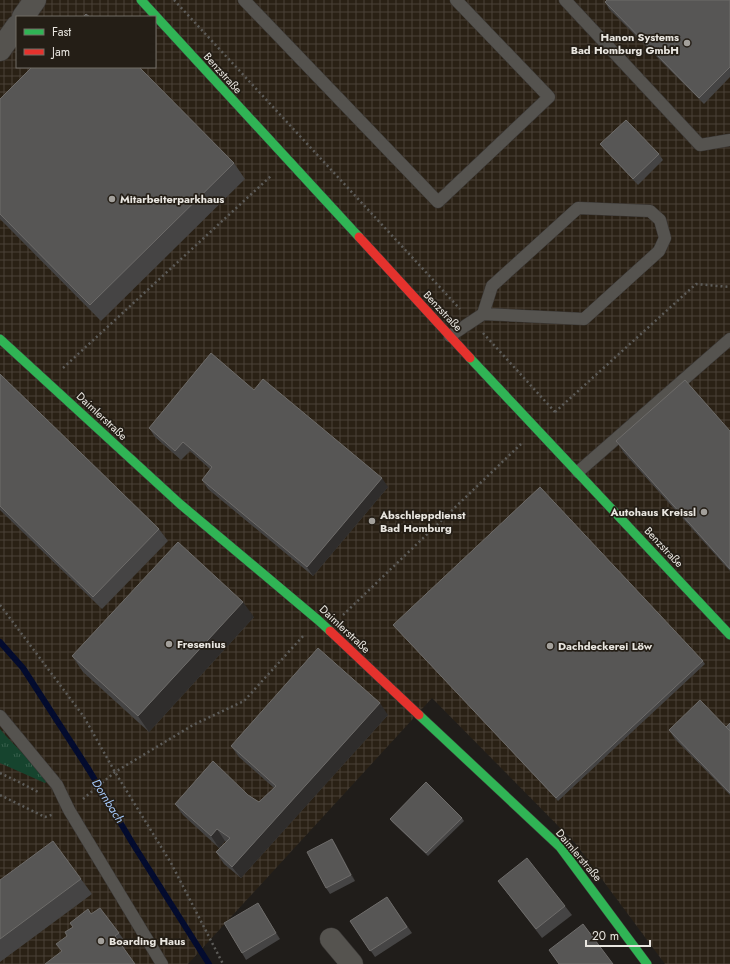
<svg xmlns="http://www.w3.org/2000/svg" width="730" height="964" font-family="Jost,sans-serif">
<defs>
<pattern id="industrial-grid" width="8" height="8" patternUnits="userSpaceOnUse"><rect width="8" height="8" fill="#2a2115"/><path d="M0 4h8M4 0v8" fill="none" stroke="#494137"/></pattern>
<pattern id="grass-tufts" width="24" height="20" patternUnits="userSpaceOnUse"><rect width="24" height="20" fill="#16442e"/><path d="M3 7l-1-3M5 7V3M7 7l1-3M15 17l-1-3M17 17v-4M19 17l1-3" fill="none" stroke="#385f4c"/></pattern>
</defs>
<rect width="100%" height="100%" fill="#201d1a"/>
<path fill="url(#industrial-grid)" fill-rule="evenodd" d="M0,0H730V964H665L575,843L432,698L188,964H0ZM17,17H155V67H17Z"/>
<path fill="url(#grass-tufts)" d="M0,729L6,736L48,780L45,783L0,763Z"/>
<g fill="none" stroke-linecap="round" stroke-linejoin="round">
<path stroke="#030b2e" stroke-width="6" d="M0,642L23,668L89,770L133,844L209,964"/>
<g stroke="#3a3735" stroke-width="13">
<g id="lane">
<path d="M244,0L438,202L549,97L456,0"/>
<path d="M565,0L700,145L730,140"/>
<path d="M450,336L483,314L492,286L578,208L650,211L660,220L665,238L659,251L584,319L483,314"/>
<path d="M578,472L730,339"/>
<path d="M0,716L57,785L69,810L162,964"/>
</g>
</g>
<g stroke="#3a3735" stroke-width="23">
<g id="street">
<path d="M23,17L35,0"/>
<path d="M0,50L17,26"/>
<path d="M331,939L352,964"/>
</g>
</g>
<g stroke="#3a3735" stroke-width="10">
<g id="fast">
<path d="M141,0L359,237"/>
<path d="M0,339L180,504L318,620L330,631"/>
<path d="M470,358L730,635"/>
<path d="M419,715L560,847L647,964"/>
</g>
</g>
<g stroke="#3a3735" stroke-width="10">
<g id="jam">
<path d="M359,237L470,358"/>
<path d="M330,631L419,715"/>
</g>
</g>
<g stroke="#5d5c59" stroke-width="2.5" stroke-dasharray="2 3" stroke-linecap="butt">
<path d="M174,0L460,309"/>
<path d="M483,333L555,412"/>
<path d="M63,368L272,175"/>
<path d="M555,412L696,284L730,287"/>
<path d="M0,605L84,717L115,772L171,863L223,964"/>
<path d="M343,615L521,444"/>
<path d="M0,773L19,782L40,793"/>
<path d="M0,795L45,817L54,814"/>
<path d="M83,799L115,772L193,725L244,701L304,635"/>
</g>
<use href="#lane" stroke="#55534f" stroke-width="12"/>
<use href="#street" stroke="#55534f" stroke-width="22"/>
<use href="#fast" stroke="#30b455" stroke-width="9"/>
<use href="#jam" stroke="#e5322d" stroke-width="9"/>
</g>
<g fill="#454444">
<path d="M730,0V77L704,104L609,9L605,2Z"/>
<path d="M0,99L234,163L245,179L101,321L0,219Z"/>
<path d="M600,144L659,154L663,160L638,185L605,150Z"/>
<path d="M0,374L159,529L168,541L102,609L0,510Z"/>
<path d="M254,390L388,487L313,576L208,489L202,480L210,469L190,451L181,460L155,437L149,428Z"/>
<path d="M730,431V571L624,453L616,441Z"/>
<path d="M254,617L149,732L83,672L72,656Z"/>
<path d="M393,625L703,661L705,664L558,801L396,628Z"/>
<path d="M388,715L241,878L224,864L216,852L226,842L225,841L219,848L183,815L175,804L248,795L259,802L274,788L239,757L231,746Z"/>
<path d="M730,723V795L675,739L669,730L726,727Z"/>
<path d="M462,818L464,821L428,856L392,822L390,819Z"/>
<path d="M332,839L336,845L355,881L330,894L326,888Z"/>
<path d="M81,879L92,894L0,962V880Z"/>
<path d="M498,881L565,906L572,915L542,938Z"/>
<path d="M387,897L412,933L375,957L350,921Z"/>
<path d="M258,903L280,939L246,960L242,953Z"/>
<path d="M91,914L119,933L127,944L123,947L62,952L67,936Z"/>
</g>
<g fill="#2f2d2c">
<path d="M382,478L388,487L313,576L307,567Z"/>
<path d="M243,602L254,617L149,732L138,716Z"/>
<path d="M380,703L388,715L241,878L232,867Z"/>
<path d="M217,829L225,841L219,848L211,836Z"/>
<path d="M332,839L336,845L355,881L351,875Z"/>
<path d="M258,903L262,909L280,939L276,933Z"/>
</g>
<g fill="#575655" stroke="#6e6c6a">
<path d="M607,0H730V67L699,98L605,2Z"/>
<path d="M86,14L90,17H83Z"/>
<path d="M32,67H139L234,163L90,305L0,214V99Z"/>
<path d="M626,120L659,154L633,179L600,144Z"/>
<path d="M211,353L254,390L263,379L382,478L307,567L202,480L212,467L183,442L175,451L149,428Z"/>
<path d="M0,374L159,529L93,597L0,506Z"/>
<path d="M685,380L730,431V569L616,441Z"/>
<path d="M540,487L703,661L556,798L393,625Z"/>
<path d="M178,542L243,602L138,716L72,656Z"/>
<path d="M318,648L380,703L232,867L216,852L230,838L217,829L211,836L175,804L213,761L248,795L259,802L276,786L231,746Z"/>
<path d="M700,700L730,731V793L669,730Z"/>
<path d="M730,723V731L726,727Z"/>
<path d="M426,782L462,818L426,853L390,819Z"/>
<path d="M332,839L351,875L326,888L307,852Z"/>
<path d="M53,841L81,879L0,939V880Z"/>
<path d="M527,858L565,906L536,929L498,881Z"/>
<path d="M387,897L407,927L370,951L350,921Z"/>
<path d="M258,903L276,933L242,953L224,923Z"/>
<path d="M100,908L119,933L115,936L135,964H45L62,951L56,944L67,936L65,932L73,927L70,923L88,909L91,914Z"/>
<path d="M583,924L613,964H559L549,950Z"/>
</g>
<g fill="#a3a09b" stroke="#241e16" stroke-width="1.5">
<circle cx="687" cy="43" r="4"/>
<circle cx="112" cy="199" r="4"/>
<circle cx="704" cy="512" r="4"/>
<circle cx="372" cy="521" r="4"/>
<circle cx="169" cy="644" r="4"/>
<circle cx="550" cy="646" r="4"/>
<circle cx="101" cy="941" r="4"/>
</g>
<g text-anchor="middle" stroke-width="3.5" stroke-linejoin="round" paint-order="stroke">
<g font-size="11" font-weight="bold" fill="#e9e6e0" stroke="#241e16" text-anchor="start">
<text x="679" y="41" text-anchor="end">Hanon Systems<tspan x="679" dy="13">Bad Homburg GmbH</tspan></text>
<text x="120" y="203">Mitarbeiterparkhaus</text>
<text x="696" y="516" text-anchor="end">Autohaus Kreissl</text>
<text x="380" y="519">Abschleppdienst<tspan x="380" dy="13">Bad Homburg</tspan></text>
<text x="177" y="648">Fresenius</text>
<text x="558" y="650">Dachdeckerei Löw</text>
<text x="109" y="945">Boarding Haus</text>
</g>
<g font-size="11" fill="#e9e6e0" stroke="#241e16">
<text transform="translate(223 73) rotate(48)" y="4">Benzstraße</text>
<text transform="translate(443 311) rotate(47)" y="4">Benzstraße</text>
<text transform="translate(102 416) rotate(43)" y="4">Daimlerstraße</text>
<text transform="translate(664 547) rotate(47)" y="4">Benzstraße</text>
<text transform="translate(345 629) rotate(43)" y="4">Daimlerstraße</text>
<text transform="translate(579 855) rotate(50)" y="4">Daimlerstraße</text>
</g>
<g font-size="12" font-style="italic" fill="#a6c9fb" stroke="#241e16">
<text transform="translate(108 801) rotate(58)" y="4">Dornbach</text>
</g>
</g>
<rect x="16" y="16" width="140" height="52" fill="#241e16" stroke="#736e67"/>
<rect x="24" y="29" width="20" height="6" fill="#30b455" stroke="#736e67"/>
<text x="52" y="36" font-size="12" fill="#e9e6e0">Fast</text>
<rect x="24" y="49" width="20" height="6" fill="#e5322d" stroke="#736e67"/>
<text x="52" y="56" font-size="12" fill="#e9e6e0">Jam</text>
<path d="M586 940v6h64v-6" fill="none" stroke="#e9e6e0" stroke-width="2"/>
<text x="592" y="940" font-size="12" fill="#e9e6e0" stroke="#241e16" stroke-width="3" paint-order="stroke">20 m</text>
</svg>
